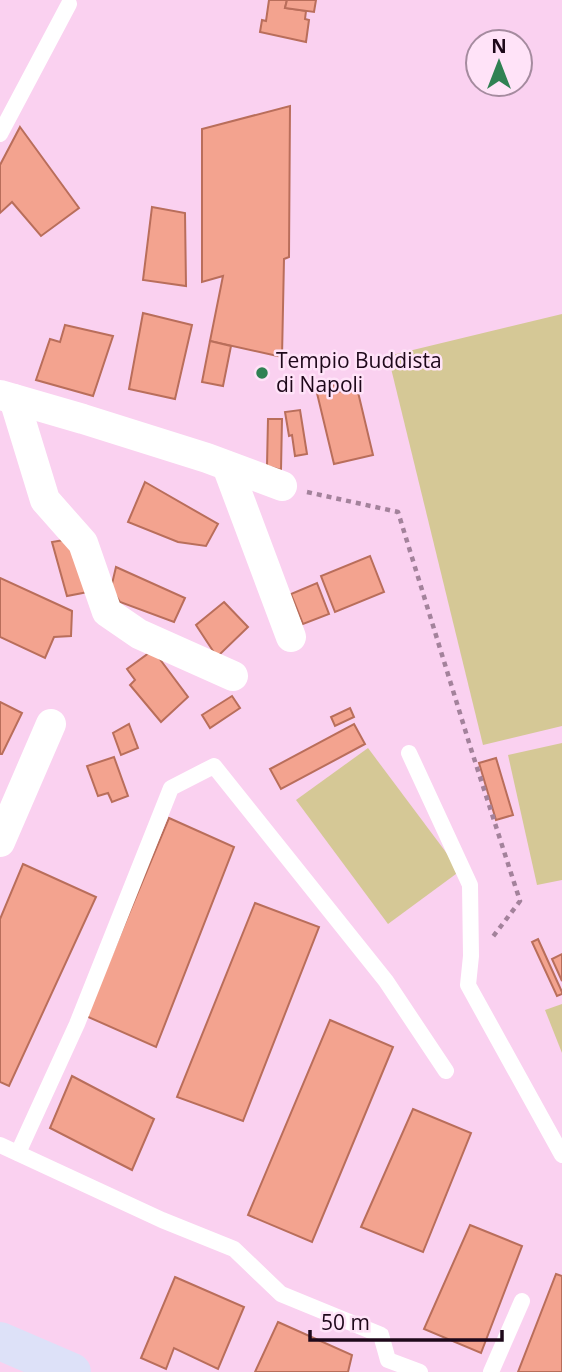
<svg xmlns="http://www.w3.org/2000/svg" width="562" height="1372" font-family="'Open Sans',sans-serif">
<rect width="100%" height="100%" fill="#fad1f0"/>
<g fill="#d5c896">
<path d="M562,314V726L483,745L388,356Z"/>
<path d="M562,743V880L537,885L508,755Z"/>
<path d="M368,748L460,871L388,924L296,800Z"/>
<path d="M562,1004V1053L545,1010Z"/>
</g>
<g fill="#f3a38f" stroke="#b96e5b" stroke-width="2">
<path d="M269,0H287L285,8L306,11L305,19L309,20L306,42L260,32L262,20L266,21Z"/>
<path d="M287,0H316L314,12L285,8Z"/>
<path d="M290,106L289,257L284,259L282,357L210,341L223,276L202,282V129Z"/>
<path d="M20,127L79,208L41,236L12,202L0,213V165Z"/>
<path d="M152,207L185,213L186,286L143,280Z"/>
<path d="M143,313L192,325L175,399L129,389Z"/>
<path d="M65,325L113,336L93,396L36,380L50,339L60,342Z"/>
<path d="M210,341L231,346L223,386L202,382Z"/>
<path d="M336,385L337,392L357,388L373,455L334,464L316,389Z"/>
<path d="M300,410L307,454L295,456L292,435L289,436L285,412Z"/>
<path d="M268,419H282L281,470L267,466Z"/>
<path d="M145,482L218,524L206,546L178,542L128,522Z"/>
<path d="M70,539L88,592L67,596L52,542Z"/>
<path d="M370,556L384,592L335,612L321,576Z"/>
<path d="M116,567L185,598L174,622L120,602L111,588Z"/>
<path d="M0,578L72,611L71,636L54,637L45,658L0,637Z"/>
<path d="M317,583L329,614L303,624L291,594Z"/>
<path d="M224,602L248,627L217,657L196,625Z"/>
<path d="M153,650L188,697L161,722L130,685L135,680L127,669Z"/>
<path d="M232,696L240,708L210,728L202,715Z"/>
<path d="M0,702L22,713L2,754H0Z"/>
<path d="M350,708L354,717L335,726L331,717Z"/>
<path d="M129,724L138,748L121,755L113,733Z"/>
<path d="M354,724L365,744L281,789L270,769Z"/>
<path d="M114,757L128,796L112,802L108,793L98,796L87,766Z"/>
<path d="M496,758L513,815L496,820L479,763Z"/>
<path d="M169,818L234,847L156,1047L86,1016Z"/>
<path d="M23,864L96,897L9,1086L0,1082V919Z"/>
<path d="M255,903L319,927L243,1121L177,1097Z"/>
<path d="M538,939L562,992V994L557,996L532,942Z"/>
<path d="M562,954V981L552,959Z"/>
<path d="M330,1020L393,1047L312,1242L248,1215Z"/>
<path d="M72,1076L154,1119L132,1170L50,1128Z"/>
<path d="M413,1109L471,1133L423,1252L361,1227Z"/>
<path d="M470,1225L522,1246L481,1353L424,1329Z"/>
<path d="M556,1274L562,1276V1372H518Z"/>
<path d="M175,1277L244,1307L218,1369L174,1348L166,1369L141,1358Z"/>
<path d="M278,1322L352,1355L348,1372H255Z"/>
</g>
<g fill="none" stroke-linecap="round" stroke-linejoin="round">
<path stroke="#a3829b" stroke-width="4.5" stroke-dasharray="5 5" stroke-linecap="butt" d="M307,492L398,512L471,749L520,901L492,938"/>
<g stroke="#fff" stroke-width="16">
<path d="M0,134L69,4"/>
<path d="M409,753L470,885L471,956L468,985L562,1155"/>
<path d="M0,1145L162,1220L234,1249L281,1294L381,1335L388,1360L420,1372"/>
<path d="M18,1153L77,1024L171,788L214,766L386,981L446,1071"/>
<path d="M491,1372L522,1301"/>
</g>
<g stroke="#fff" stroke-width="30">
<path d="M0,395L83,419L207,458L282,486"/>
<path d="M14,399L45,500L83,543L107,612L139,634L233,676"/>
<path d="M227,466L291,637"/>
<path d="M0,842L51,724"/>
</g>
<path stroke="#dde1f8" stroke-width="38" d="M0,1341L72,1372"/>
</g>
<circle fill="#308153" stroke="#ffe3f8" stroke-width="2.5" cx="262" cy="373" r="7"/>
<g text-anchor="middle" stroke-width="5" stroke-linejoin="round" paint-order="stroke">
<g font-size="21" fill="#1e081a" stroke="#ffe3f8" text-anchor="start">
<text x="276" y="368">Tempio Buddista<tspan x="276" dy="24">di Napoli</tspan></text>
</g>
</g>
<g transform="translate(499 63)"><circle r="33" fill="#ffe3f8" stroke="#a58b9f" stroke-width="2"/>
<path d="M0-5L12 26L0 18L-12 26Z" fill="#308153"/>
<text y="-10" font-size="19" font-weight="bold" text-anchor="middle" fill="#1e081a">N</text>
</g>
<path d="M310 1330v10h192v-10" fill="none" stroke="#1e081a" stroke-width="3.5"/>
<text x="321" y="1330" font-size="21" fill="#1e081a" stroke="#ffe3f8" stroke-width="5" paint-order="stroke">50 m</text>
</svg>
